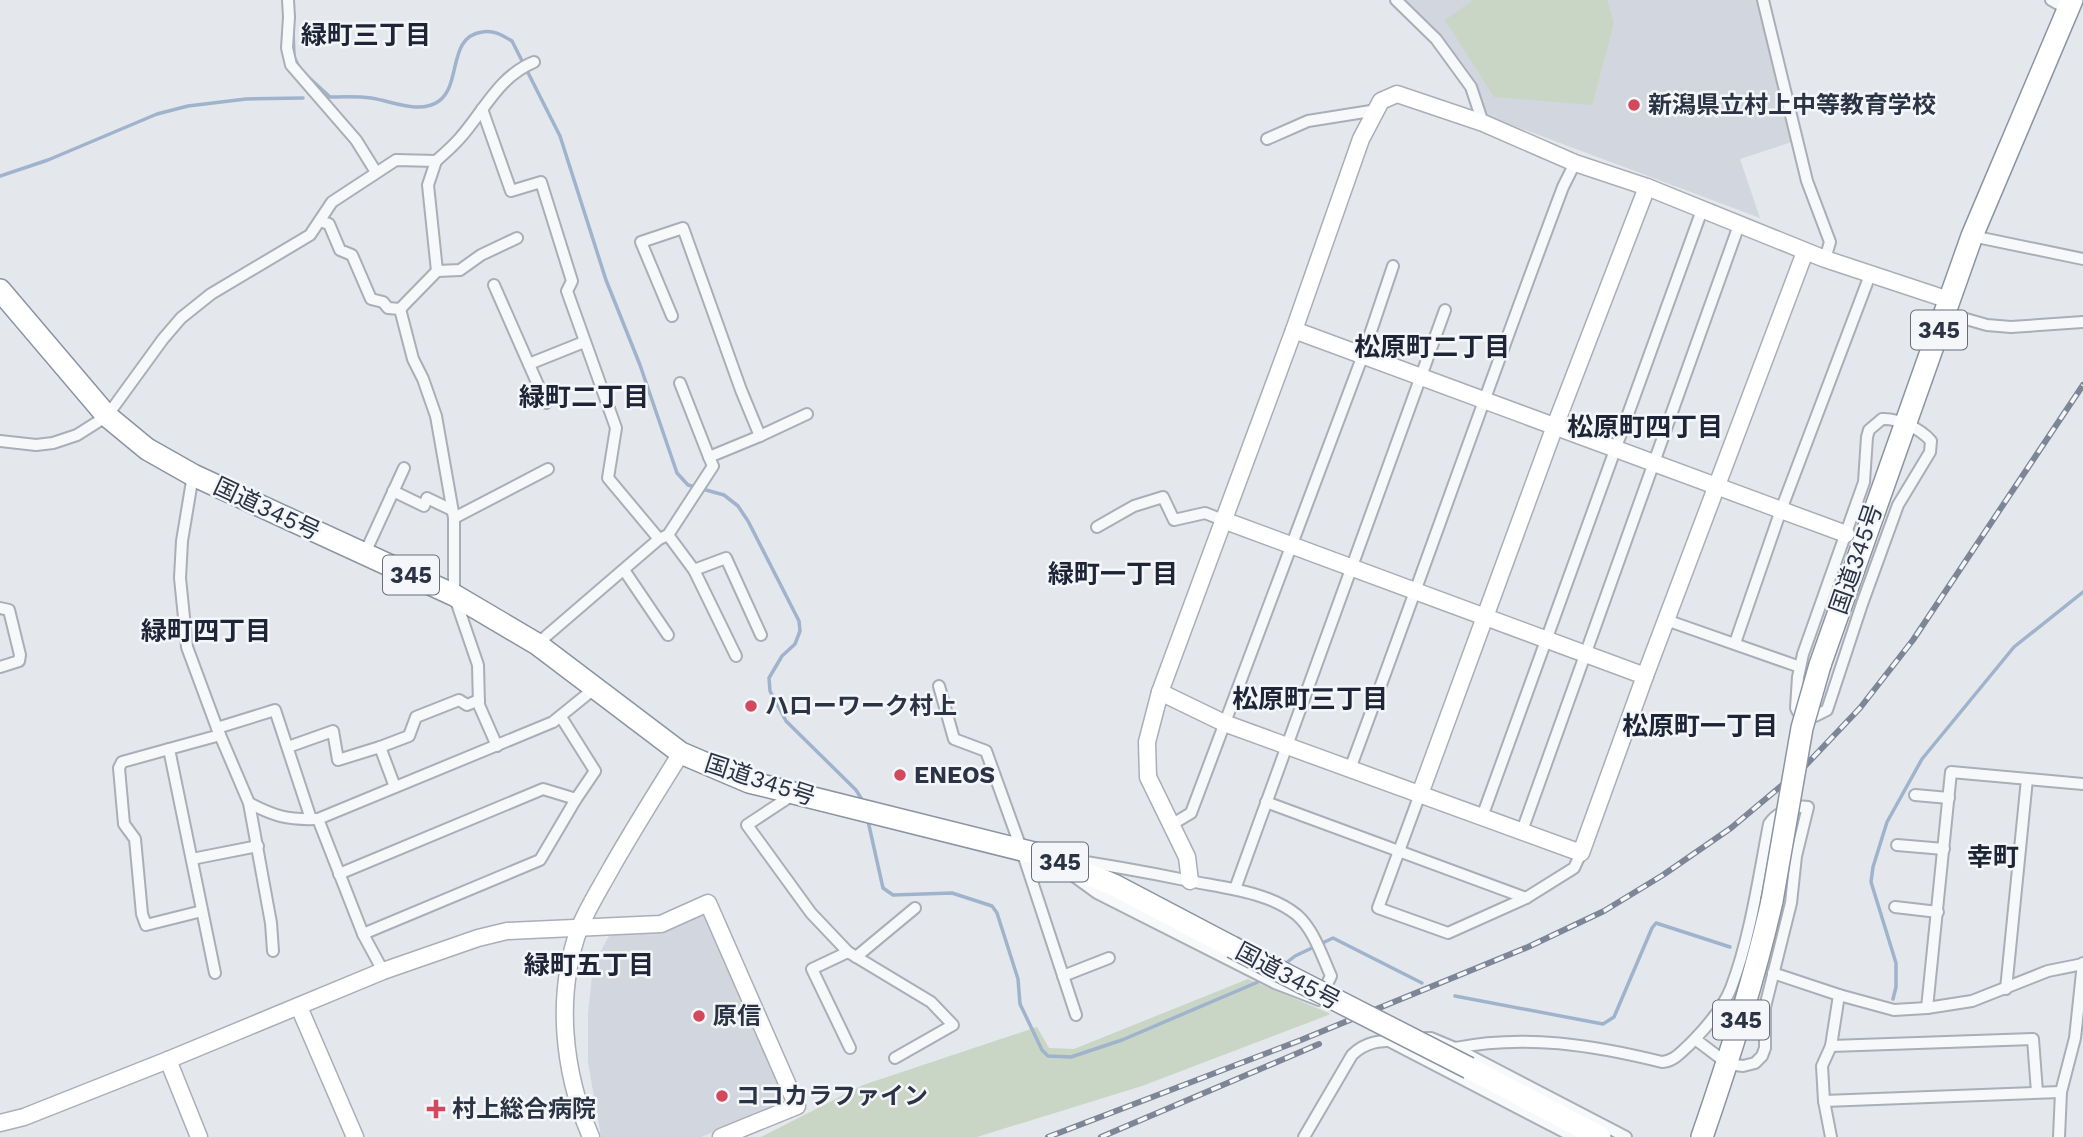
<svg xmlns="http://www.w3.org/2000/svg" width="2083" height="1137" font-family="'Work Sans','Noto Sans JP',sans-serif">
<rect width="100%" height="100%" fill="#e4e7ec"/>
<g fill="#d2d6de">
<path d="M1399,0H1759L1795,141L1740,159L1760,218L1485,115L1478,96Z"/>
<path d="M702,913L707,915L783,1096L780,1105L701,1137H601L588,1062V1014L593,966L610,934Z"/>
</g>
<g fill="#c9d6c5">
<path d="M1473,0H1607L1614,23L1592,105L1494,97L1445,20Z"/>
<path d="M1248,979L1331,1014L1142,1086L977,1137H761L863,1085L1037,1027L1049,1048L1074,1049Z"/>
</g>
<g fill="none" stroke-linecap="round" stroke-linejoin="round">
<g stroke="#9fb4cc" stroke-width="3.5">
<path d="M293,30L294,57L299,67"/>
<path d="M306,75L329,96"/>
<path d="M327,97C341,97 357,96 371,98C392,101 420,115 439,101C462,84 447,37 482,32C494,30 502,35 512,41L560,136L606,280L640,365L677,473L688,485L724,495L738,506L748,521L799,621L800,631L795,644L782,656L769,678L770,691L786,721L856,790L864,803"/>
<path d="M0,176L48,160L157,114L188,106L246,99L303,98"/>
<path d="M868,821L883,888L893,895L952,893L992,906L997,913L1018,979L1020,1004L1042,1050L1048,1056L1071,1057L1122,1040L1265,979"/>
<path d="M1285,964L1295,956L1333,938L1422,983"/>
<path d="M1455,996L1603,1024L1614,1017L1652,928L1656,923L1730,947"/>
<path d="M1893,999L1896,987V963L1871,882L1873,867L1887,822L1922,759L2014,647L2083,592"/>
</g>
<g stroke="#a9aeb7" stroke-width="14">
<g id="street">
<path d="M288,0L289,17L287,48L291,65L356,140L376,172"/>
<path d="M1396,0L1436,39L1471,87L1483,123"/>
<path d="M1763,0L1807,181L1830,242L1825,259"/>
<path d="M2051,0L2067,9"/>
<path d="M482,109L511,191L541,182L572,281L567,291L616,428L608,478L659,539L537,644"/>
<path d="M1267,139L1308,121L1377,110"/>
<path d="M320,221L329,224L340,250L352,255L371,299L383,302L388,308L400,309L413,359L423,379L436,416L454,518V595L478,665L479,705L497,746"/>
<path d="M1972,236L2083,259"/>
<path d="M437,271L460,270L481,255L517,238"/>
<path d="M494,285L546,403"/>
<path d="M400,309L437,271L428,185L436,161"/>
<path d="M1945,313L1987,325L2011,327L2083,322"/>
<path d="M529,364L584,342"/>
<path d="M680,383L709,457"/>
<path d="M1882,419C1898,418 1921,429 1931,441L1930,452L1898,505L1862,604L1827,710L1815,716L1798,712L1796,708L1798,677L1803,654L1864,482L1867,437L1869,430Z"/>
<path d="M760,436L807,414"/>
<path d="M0,441L36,445L53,443L77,435L107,416L163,339L181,318L211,294L310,235L332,202L396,160L436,161C444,154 453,146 460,138C484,111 499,76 534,62"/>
<path d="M193,475L182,541L180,578L187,647L217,728L249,803L271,923L273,951"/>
<path d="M393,491L424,506L427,498L452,510"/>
<path d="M454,518L548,469"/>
<path d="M1097,527L1134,506L1163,497L1174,520L1205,513L1223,520"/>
<path d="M668,535L694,570L736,656"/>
<path d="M659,539L668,535L713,466L709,457L760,436L741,390L683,228L641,242L672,316"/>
<path d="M365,553L404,468"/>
<path d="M624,570L668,635"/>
<path d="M694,570L726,558L761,635"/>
<path d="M0,608L9,610L20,655L19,661L0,667"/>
<path d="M1666,620L1800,667"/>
<path d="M1735,643L1781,510L1870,275"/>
<path d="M939,686L954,739L986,751L1021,848L1076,1015"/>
<path d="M217,728L275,710L311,819"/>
<path d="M288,747L333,731L338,760L380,747"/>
<path d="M169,749L122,762L119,768L124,824L135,839L142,914L146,925L202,911"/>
<path d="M1350,769C1422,575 1490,381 1563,187L1575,163"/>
<path d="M395,787L380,747L409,736L416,717L459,700L467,705L479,700"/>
<path d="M794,794L747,825L811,913L848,952L931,1002L953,1025L895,1058"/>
<path d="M1420,794L1378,908L1448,933L1526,898L1574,868L1581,853"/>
<path d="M1915,795L1949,798"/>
<path d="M1266,802L1526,898"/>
<path d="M249,803C274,816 287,820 316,819"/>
<path d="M1482,817L1702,210"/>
<path d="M1171,825L1191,813L1363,355L1393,266"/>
<path d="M1522,831L1739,225"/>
<path d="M1897,845L1944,849"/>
<path d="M1046,856C1095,863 1142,871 1190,881C1225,888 1269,892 1297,915C1314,930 1322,956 1331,976L1319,1000L1275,983L1097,893Z"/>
<path d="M192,859L258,846"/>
<path d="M339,874L543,789L576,799"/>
<path d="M1235,889L1445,310"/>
<path d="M1895,907L1938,912"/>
<path d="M363,934L540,860L576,799L595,771L561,717"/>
<path d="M848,952L812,969L850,1048"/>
<path d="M856,957L915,908"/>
<path d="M383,971L363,934L318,819L553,722L595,688"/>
<path d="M215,973L169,749L220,735"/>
<path d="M1773,973L1839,995L1894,1010L1927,1008L1972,1001L2048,971L2083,964"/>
<path d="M1063,976L1109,958"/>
<path d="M2006,989L2027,779"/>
<path d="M1927,1008L1951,772L2083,784"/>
<path d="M1426,1038H1431L1455,1048L1626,1137"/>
<path d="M1391,1042L1574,1137"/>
<path d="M1831,1046L2033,1039L2037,1092"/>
<path d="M1455,1048C1525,1034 1593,1045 1662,1062C1674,1061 1680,1053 1689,1045C1704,1030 1723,1008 1731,988C1750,939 1759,876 1769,824C1777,812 1795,805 1808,807L1796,856L1791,903L1765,1007V1048L1762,1056L1755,1063L1743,1066L1728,1064L1695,1039"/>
<path d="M1824,1101L2061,1092"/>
<path d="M1304,1137L1352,1055C1367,1040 1383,1041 1403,1040"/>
<path d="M1831,1137L1824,1101L1822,1066L1831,1046L1839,995"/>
<path d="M2059,1137L2061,1092L2075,1038L2083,963"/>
</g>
</g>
<g stroke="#a9aeb7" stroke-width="19">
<g id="secondary">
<path d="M1294,330L1846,534"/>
<path d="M1223,520L1645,676"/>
<path d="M1160,692L1224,723L1581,853L1645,676L1805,252"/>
<path d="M1420,794L1555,426L1647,187"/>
<path d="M1190,881L1187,857L1148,777L1147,742L1160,692L1294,330L1361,139L1381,101L1397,94L1483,123L1575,163L1647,187L1825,259L1949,300"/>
<path d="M299,1007L355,1137"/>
<path d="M168,1060L199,1137"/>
<path d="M0,1123L24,1117L168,1060L383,971L478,938L507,931L661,924L708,903L797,1106L721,1137"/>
<path d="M591,1137C563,1072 555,996 579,929C587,909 599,890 609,872C632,831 657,792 681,753"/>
</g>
</g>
<g stroke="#8b94a3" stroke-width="24">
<g id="highway">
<path d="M0,290L107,416L147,449L193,475L454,595L537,644L681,753L749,782L1046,856L1116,886L1232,947"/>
<path d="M1820,665L1972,236L2072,0"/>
<path d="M1469,1068L1600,1137"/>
<path d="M1702,1137C1729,1059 1754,981 1772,901"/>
</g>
</g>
<use href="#street" stroke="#f7f8fa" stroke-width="10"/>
<use href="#secondary" stroke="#fff" stroke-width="16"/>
<use href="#highway" stroke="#fff" stroke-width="21"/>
<g stroke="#7d8696" stroke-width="6">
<g id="rail">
<path d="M1048,1137L1301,1040L1528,947L1604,911L1663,875L1731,828L1805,766L1860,708L1913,640L2083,385"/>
<path d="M1101,1137L1319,1044"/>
</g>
</g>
<use href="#rail" stroke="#f4f6f9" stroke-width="3.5" stroke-dasharray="10" stroke-linecap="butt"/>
<g stroke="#8b94a3" stroke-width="24" stroke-linecap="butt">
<g id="highway-bridge">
<path d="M1772,901L1802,728L1820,665"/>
<path d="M1232,947L1469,1068"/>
</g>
</g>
<use href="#highway-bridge" stroke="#fff" stroke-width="21"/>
</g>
<g fill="#d1495b" stroke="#f4f6f9" stroke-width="2.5">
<circle cx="1634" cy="105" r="7"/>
<circle cx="751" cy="706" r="7"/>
<circle cx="900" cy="775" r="7"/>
<circle cx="699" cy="1016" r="7"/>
<circle cx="722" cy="1096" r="7"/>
<path d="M432.5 1098.5h7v7h7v7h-7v7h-7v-7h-7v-7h7z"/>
</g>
<g text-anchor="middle" stroke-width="5" stroke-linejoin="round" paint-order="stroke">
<g fill="#f4f6f9" stroke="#676e7b" stroke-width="2">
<rect x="1911" y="310.5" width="56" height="39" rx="5"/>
<rect x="383" y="555.5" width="56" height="39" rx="5"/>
<rect x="1032" y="842.5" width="56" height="39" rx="5"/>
<rect x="1713" y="1000.5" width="56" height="39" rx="5"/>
</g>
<g font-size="23" font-weight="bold" fill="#2b3445">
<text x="1939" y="338">345</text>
<text x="411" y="583">345</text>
<text x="1060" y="870">345</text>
<text x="1741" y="1028">345</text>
</g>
<g font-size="24" font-weight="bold" fill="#2b3445" stroke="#f4f6f9" text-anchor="start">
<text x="1648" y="113">新潟県立村上中等教育学校</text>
<text x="765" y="714">ハローワーク村上</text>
<text x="914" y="783">ENEOS</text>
<text x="713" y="1024">原信</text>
<text x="736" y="1104">ココカラファイン</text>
<text x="452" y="1117">村上総合病院</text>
</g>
<g font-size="24" fill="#2b3445" stroke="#f4f6f9">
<text transform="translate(267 509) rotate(25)" y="8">国道345号</text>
<text transform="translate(1856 559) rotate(-71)" y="8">国道345号</text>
<text transform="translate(760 780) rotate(18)" y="8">国道345号</text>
<text transform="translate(1288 976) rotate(28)" y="8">国道345号</text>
</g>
<g font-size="26" font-weight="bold" fill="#1d2536" stroke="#f4f6f9">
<text x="366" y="44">緑町三丁目</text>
<text x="1432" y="356">松原町二丁目</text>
<text x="584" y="406">緑町二丁目</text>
<text x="1645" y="436">松原町四丁目</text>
<text x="1113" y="583">緑町一丁目</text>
<text x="206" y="640">緑町四丁目</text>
<text x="1310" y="708">松原町三丁目</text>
<text x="1700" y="735">松原町一丁目</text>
<text x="1993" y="866">幸町</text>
<text x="589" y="974">緑町五丁目</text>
</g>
</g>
</svg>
